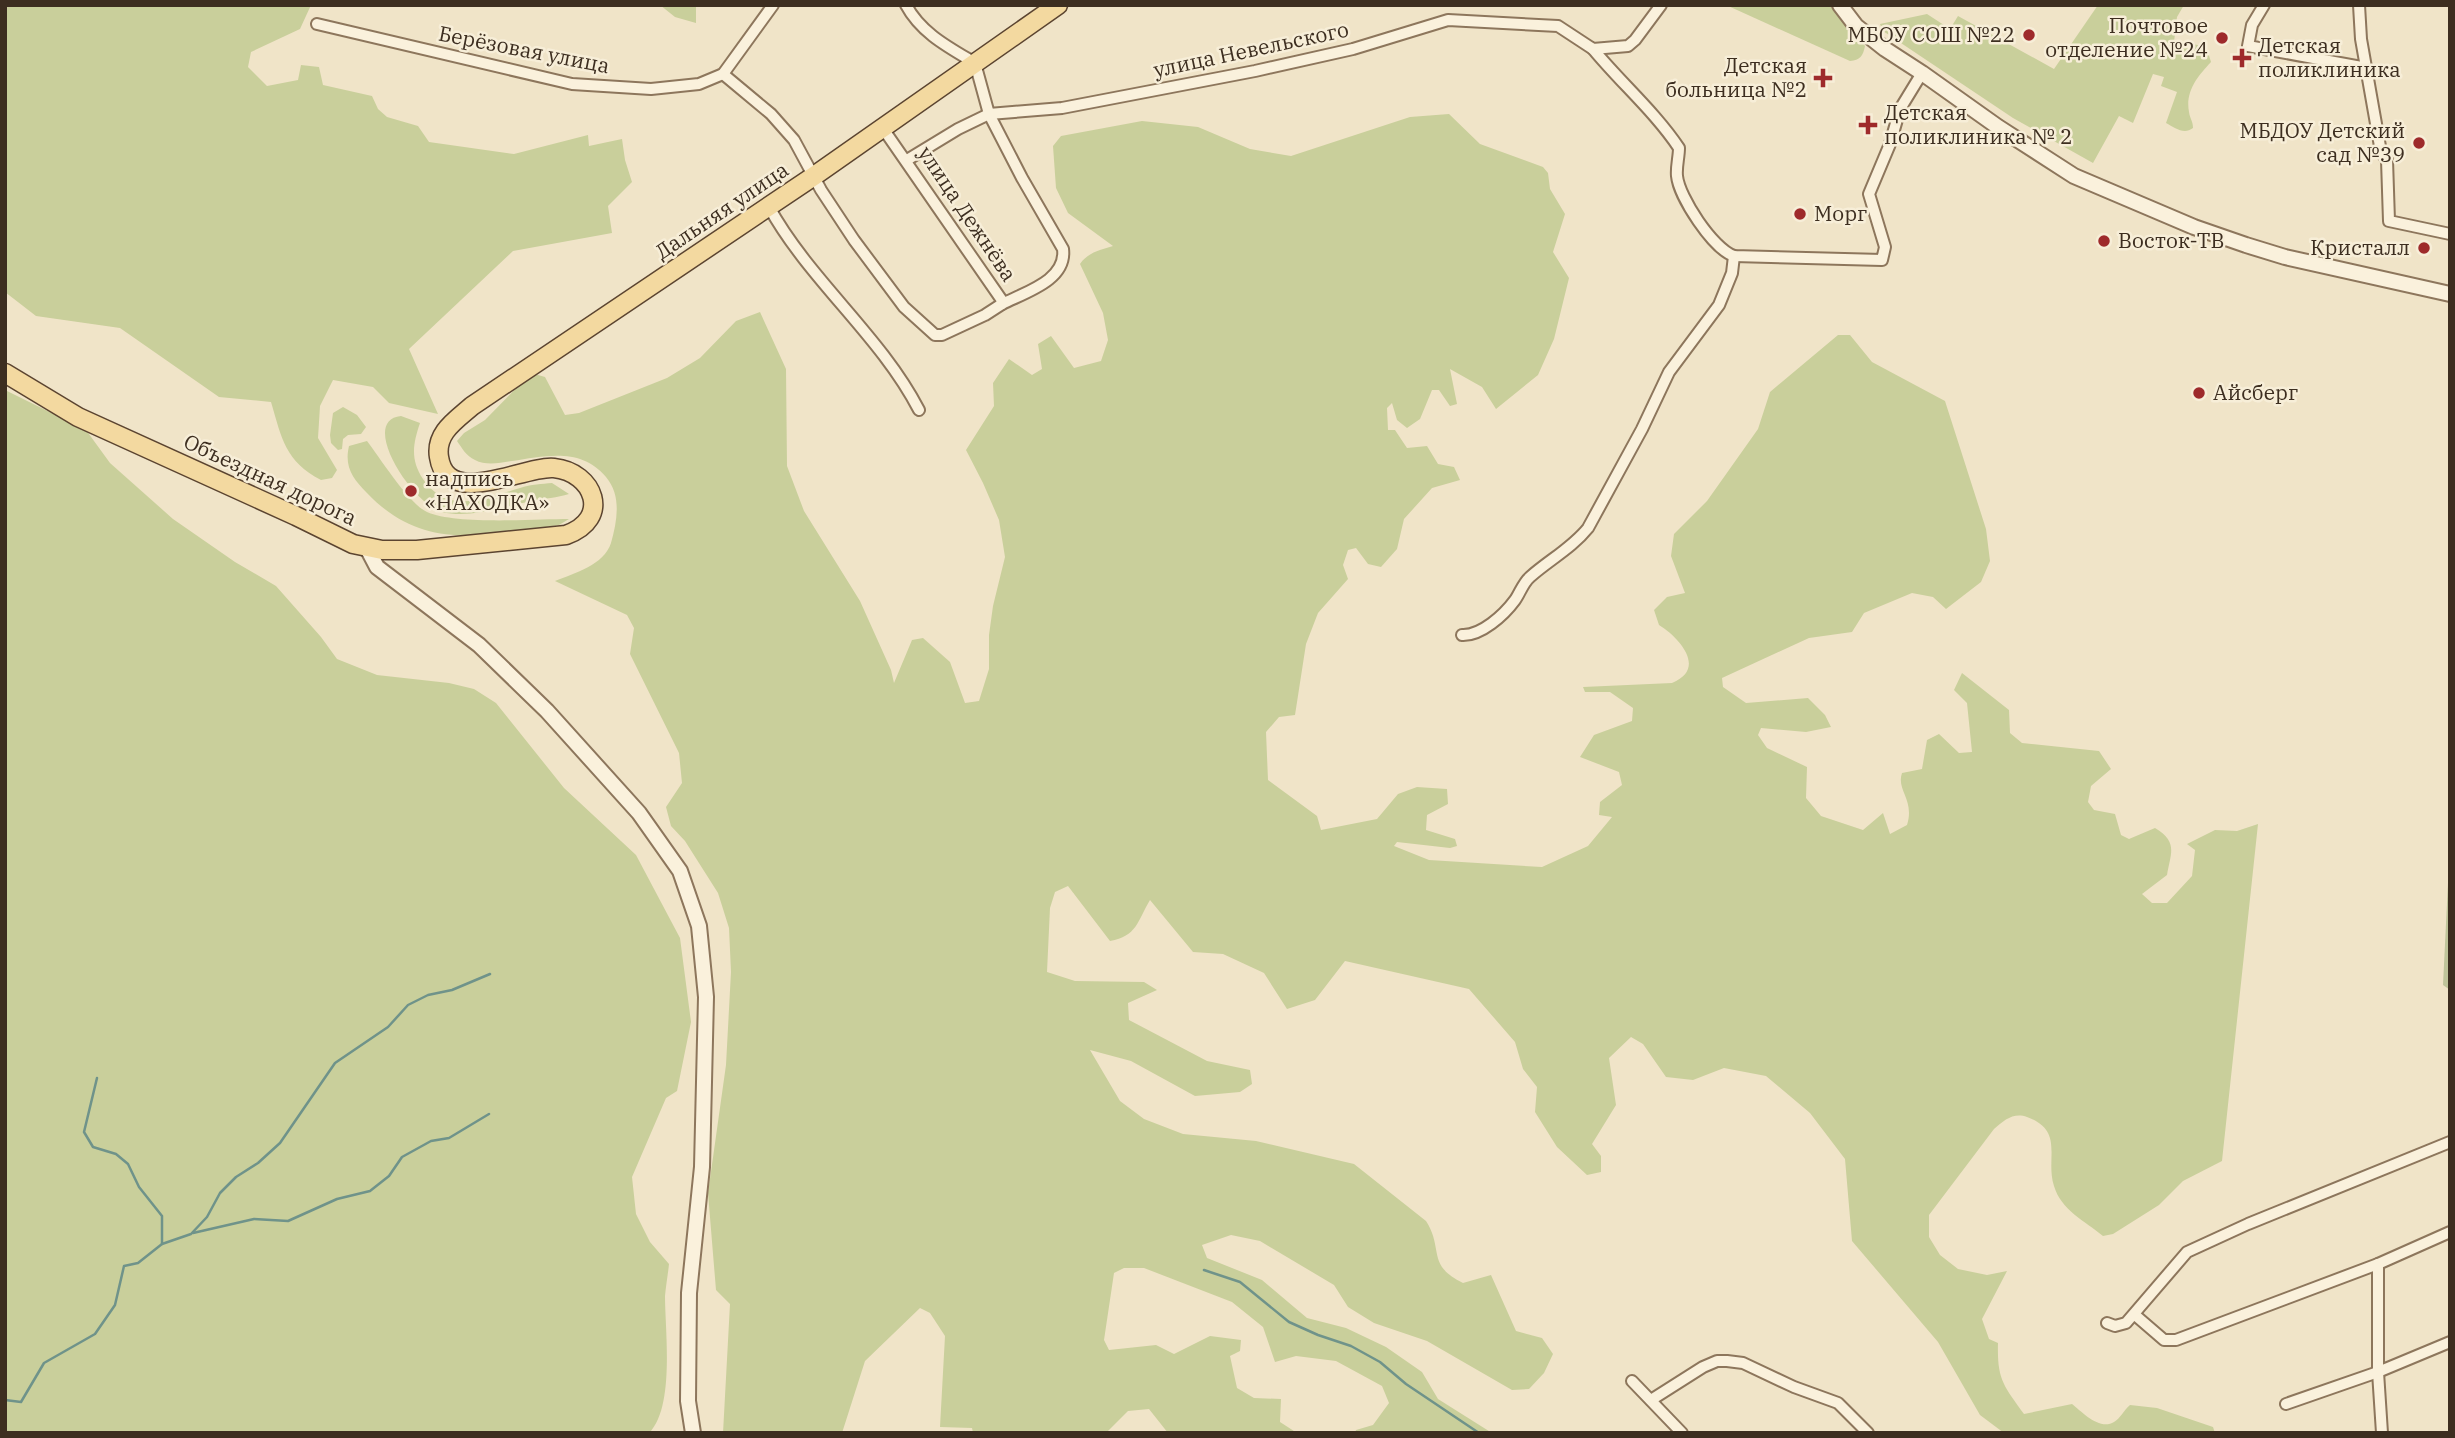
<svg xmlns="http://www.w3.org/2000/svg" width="2455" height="1438" font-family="'IBM Plex Serif',serif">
<rect width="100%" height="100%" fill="#f0e4c8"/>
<g fill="#c9cf9b">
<path d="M5,5H311L300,29L251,52L248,67L267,86L298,80L301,65L319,67L323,85L372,96L378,109L387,117L418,126L429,142L514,154L588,135L589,146L622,139L625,160L632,182L608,206L612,233L513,251L409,349L438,414L389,403L373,387L333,380L320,406L318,438L337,470L332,478L321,480C285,461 282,439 271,402L219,397L120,328L36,316L5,292Z"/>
<path d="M660,5H696V23L675,17Z"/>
<path d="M1726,5H1833L1865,46C1863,56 1860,60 1850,61Z"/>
<path d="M2098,5H2184L2177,17L2174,42L2206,46L2211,62C2198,76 2185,91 2189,112C2190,119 2193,121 2193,128C2184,135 2175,128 2166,123L2177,92L2161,86L2164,77L2153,74L2133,123L2119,116L2093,163L2013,118L1883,31L1880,24L1927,14L1950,29L1958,16L2054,69Z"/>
<path d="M1449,114L1480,144L1543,167L1548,173L1550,189L1565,214L1553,252L1569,278L1554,339L1538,375L1496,409L1482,387L1450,369L1457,404L1450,406L1439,390H1432L1420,419L1407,428L1397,420L1392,403L1387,408L1388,430H1395L1407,448L1427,446L1438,464L1454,467L1460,480L1432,488L1404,519L1397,549L1381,567L1368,564L1356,548L1348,550L1343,565L1348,579L1318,613L1306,644L1295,715L1279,717L1266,732L1268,780L1317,816L1321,830L1377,819L1398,794L1417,787L1447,789L1448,804L1427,815L1426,830L1455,839L1457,846L1450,848L1397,842L1394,846L1429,860L1542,867L1588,846L1612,817L1599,815L1600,802L1622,785L1619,772L1580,757L1594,735L1632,721L1633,708L1610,692H1585L1583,687L1672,683C1707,669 1680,638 1659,625L1654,610L1667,597L1685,593L1671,556L1674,534L1707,501L1758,429L1770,392L1838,335H1850L1872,362L1945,401L1986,529L1990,561L1981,582L1946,609L1933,597L1912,593L1864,613L1852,632L1809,638L1722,678L1723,687L1746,703L1808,698L1825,715L1831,727L1806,732L1761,728L1758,735L1767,748L1807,767L1806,798L1821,816L1863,830L1883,813L1890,834L1907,825C1915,800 1896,790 1902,773L1922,769L1927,740L1939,734L1959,753L1972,752L1967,703L1954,690L1962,673L2009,710L2010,733L2022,743L2099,751L2111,769L2091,786L2088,802L2094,810L2115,814L2121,835L2129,839L2155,828C2178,842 2171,852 2167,875L2142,894L2152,903H2167L2192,876L2195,850L2187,844L2215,830L2237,831L2258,824L2222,1161L2183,1181L2159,1205L2113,1234L2103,1236C2085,1221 2061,1210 2054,1186C2045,1158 2065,1131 2027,1117C2014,1112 2004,1120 1994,1129L1929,1215V1237L1940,1255L1958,1269L1987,1275L2007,1271L1982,1319L1989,1339L1998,1343C1997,1379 2003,1385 2024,1414L2072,1404C2082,1412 2100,1431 2114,1422C2120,1419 2124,1410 2130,1405L2157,1408L2213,1427L2215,1433H2004L1980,1415L1938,1342L1852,1241L1845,1159L1810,1113L1766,1076L1724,1068L1693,1080L1666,1077L1643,1044L1631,1037L1609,1058L1616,1105L1592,1144L1601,1156V1172L1587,1175L1557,1147L1535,1112L1537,1087L1523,1069L1515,1042L1469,989L1345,961L1315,1000L1287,1009L1264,973L1223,954L1193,952L1150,900C1137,922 1137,936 1110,941L1068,886L1055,892L1050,908L1047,972L1075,981L1144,982L1157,990L1128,1003L1129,1020L1207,1061L1250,1070L1252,1084L1240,1092L1195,1096L1131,1061L1090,1050L1120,1101L1144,1119L1183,1134L1256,1141L1354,1164L1426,1221C1444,1249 1426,1265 1463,1283L1491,1275L1516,1331L1542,1338L1553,1354L1544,1373L1529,1389L1512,1390L1427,1341L1374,1323L1348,1307L1334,1285L1260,1241L1231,1235L1202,1245L1207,1258L1262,1280L1307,1318L1346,1328L1386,1347L1422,1372L1438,1399L1492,1433H1355L1356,1430L1373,1425L1389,1403L1382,1386L1336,1361L1296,1356L1275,1362L1263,1327L1232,1302L1144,1268H1124L1114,1273L1104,1340L1109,1350L1156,1345L1174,1354L1210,1336L1241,1340L1240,1351L1230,1356L1237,1388L1254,1398L1281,1399L1280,1422L1297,1433H1168L1149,1409L1128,1411L1106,1433H973L972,1428L940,1427L945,1336L930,1313L920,1308L865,1361L842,1433H723L730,1304L716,1290L708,1193L726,1065L731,972L729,928L718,893L685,841L671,826L666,807L682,783L679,753L630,654L634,628L627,615L555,581C575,573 604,565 611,543C617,521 622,496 606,477C581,447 546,456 512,461C500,463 486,466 475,460C466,456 462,448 457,441L464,433L485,420L531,373L545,377L565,415L579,413L667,378L700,358L736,321L760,312L786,369L787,466L804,511L860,601L891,670L894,683L912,640L923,638L950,662L965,703L979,701L989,669V635L993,606L1005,557L999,520L983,483L966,450L994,406L993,383L1009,359L1032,375L1042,369L1038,344L1051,336L1074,368L1101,361L1108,340L1103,313L1080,264C1088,252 1101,250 1113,246L1068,213L1056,188L1053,146L1061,136L1142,121L1198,127L1250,149L1291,156L1410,117Z"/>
<path d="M5,390L86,430L110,463L173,519L235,562L276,586L321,637L337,659L377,675L449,683L474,689L496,703L564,788L636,855L680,938L691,1022L677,1091L666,1098L632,1177L636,1214L650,1242L669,1264C668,1274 666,1285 665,1296C665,1331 675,1407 649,1433H5Z"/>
<path d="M343,407L357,415L366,427L361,434L348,435L343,439L342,449L338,450L331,443L330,435L333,413Z"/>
<path d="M401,416L420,423C413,444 410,459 423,479C448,516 486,498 520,488C531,484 542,484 552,483L569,494C557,498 545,498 532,501C504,506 471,519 442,512C412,504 358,420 401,416Z"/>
<path d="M367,441C380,458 409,504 427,512C456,525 534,519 569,519L559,525C487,535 424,553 367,493C353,479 344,467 349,446Z"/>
</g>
<path fill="#bfc49a" d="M2450,842V990L2443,985Z"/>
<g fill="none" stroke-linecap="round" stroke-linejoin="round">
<g stroke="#6f938a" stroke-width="2.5">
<path d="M97,1078L84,1132L93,1147L116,1154L128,1164L139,1187L162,1216V1244"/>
<path d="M193,1233L254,1219L288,1221L337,1199L370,1191L389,1176L402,1157L431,1141L449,1138L489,1114"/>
<path d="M1204,1270L1240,1282L1289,1322L1318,1335L1351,1346L1380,1362L1406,1384L1479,1433"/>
<path d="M5,1400L21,1402L44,1363L95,1334L115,1305L124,1266L138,1263L162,1244L191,1234L207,1217L220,1193L236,1177L258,1163L280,1143L335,1063L388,1027L408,1005L428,995L452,990L490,974"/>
</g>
<g stroke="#8d765c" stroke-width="14">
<g id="minor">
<path d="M906,5C921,33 948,47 975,63L989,114L1062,108L1255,71L1353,49L1448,20L1558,26L1593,49L1628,46L1635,40L1661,5"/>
<path d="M2264,5L2252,25L2248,46L2367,68"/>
<path d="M2359,5L2361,39L2381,152L2387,160L2389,221L2450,234"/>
<path d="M317,24L572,84L651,89L699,84L723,74L773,5"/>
<path d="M1593,49C1621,83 1655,112 1679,148C1679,157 1676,167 1677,176C1679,197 1713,249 1734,256L1882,260L1885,247L1869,194L1890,144L1900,109L1922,73"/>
<path d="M723,74L771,114L794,140L821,190L854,240L904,307L935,335H942L985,315L1002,304L1001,299L882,127"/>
<path d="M907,160L958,129L989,114L1022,178L1063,249C1067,280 1026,292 1002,304"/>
<path d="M769,207C810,281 880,335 919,410"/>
<path d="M1462,635C1481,636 1504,615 1515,600C1520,593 1523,583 1530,577C1549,560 1572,548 1588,528L1642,429L1669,372L1719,305L1732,273L1734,256"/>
<path d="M2378,1264V1372L2382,1433"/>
<path d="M2135,1315L2164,1340H2176L2378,1264L2450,1232"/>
<path d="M2107,1323L2115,1326L2126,1323L2187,1252L2248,1224L2450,1142"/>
<path d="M1632,1381L1682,1433"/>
<path d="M1651,1400L1703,1367L1717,1361H1727L1743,1363L1794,1387L1838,1403L1868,1433"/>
<path d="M2286,1404L2378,1372L2450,1342"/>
</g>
</g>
<g stroke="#8d765c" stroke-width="18">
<g id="tertiary">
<path d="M1840,5L1856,26L1885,49L1922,73L1998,127L2074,176L2194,227L2246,245L2285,257L2450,294"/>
<path d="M367,548L377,567L479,645L547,711L639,813L680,871L699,926L706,997L702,1167L689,1293L688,1401L693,1433"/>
</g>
</g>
<g stroke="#5b4430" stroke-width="21">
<path id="primary" d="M5,373L78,417L296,516L353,544L382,550H417L566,535C612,519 594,472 554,468C524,465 447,510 439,457C435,433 456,420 472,406L814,176L1058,5"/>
</g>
<use href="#minor" stroke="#faf1dc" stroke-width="10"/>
<use href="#tertiary" stroke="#faf1dc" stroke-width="14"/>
<use href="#primary" stroke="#f3d9a0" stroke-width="18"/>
</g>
<g fill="#9e2a2b" stroke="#f7eed8" stroke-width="2.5">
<circle cx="2029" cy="35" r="7"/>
<circle cx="2222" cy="38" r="7"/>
<path d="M2238.5 47.5h7v7h7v7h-7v7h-7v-7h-7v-7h7z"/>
<path d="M1819.5 67.5h7v7h7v7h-7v7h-7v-7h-7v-7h7z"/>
<path d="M1864.5 114.5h7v7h7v7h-7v7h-7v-7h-7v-7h7z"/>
<circle cx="2419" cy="143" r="7"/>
<circle cx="1800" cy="214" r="7"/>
<circle cx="2104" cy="241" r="7"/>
<circle cx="2424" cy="248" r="7"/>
<circle cx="2199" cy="393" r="7"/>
<circle cx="411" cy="491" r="7"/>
</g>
<g text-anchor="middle" stroke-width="5" stroke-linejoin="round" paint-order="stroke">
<g font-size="21" fill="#3d2e20" stroke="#f7eed8" text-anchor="start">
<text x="2208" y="33" text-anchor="end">Почтовое<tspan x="2208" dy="24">отделение №24</tspan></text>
<text x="2015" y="42" text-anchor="end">МБОУ СОШ №22</text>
<text x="2258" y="53">Детская<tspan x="2258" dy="24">поликлиника</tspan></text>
<text x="1807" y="73" text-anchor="end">Детская<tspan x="1807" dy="24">больница №2</tspan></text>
<text x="1884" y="120">Детская<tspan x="1884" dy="24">поликлиника № 2</tspan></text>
<text x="2405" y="138" text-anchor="end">МБДОУ Детский<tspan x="2405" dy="24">сад №39</tspan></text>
<text x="1814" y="221">Морг</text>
<text x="2118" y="248">Восток-ТВ</text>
<text x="2410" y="255" text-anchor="end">Кристалл</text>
<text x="2213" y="400">Айсберг</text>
<text x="425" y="486">надпись<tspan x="425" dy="24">«НАХОДКА»</tspan></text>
</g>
<g font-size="21" fill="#3d2e20" stroke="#f7eed8">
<text transform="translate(524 50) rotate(11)" y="7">Берёзовая улица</text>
<text transform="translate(1251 50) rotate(-12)" y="7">улица Невельского</text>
<text transform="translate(722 211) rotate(-34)" y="7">Дальняя улица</text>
<text transform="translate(967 214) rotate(56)" y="7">улица Дежнёва</text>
<text transform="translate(270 480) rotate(25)" y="7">Объездная дорога</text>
</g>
</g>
<rect width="2455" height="1438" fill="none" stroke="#3d2e20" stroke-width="14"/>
</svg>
